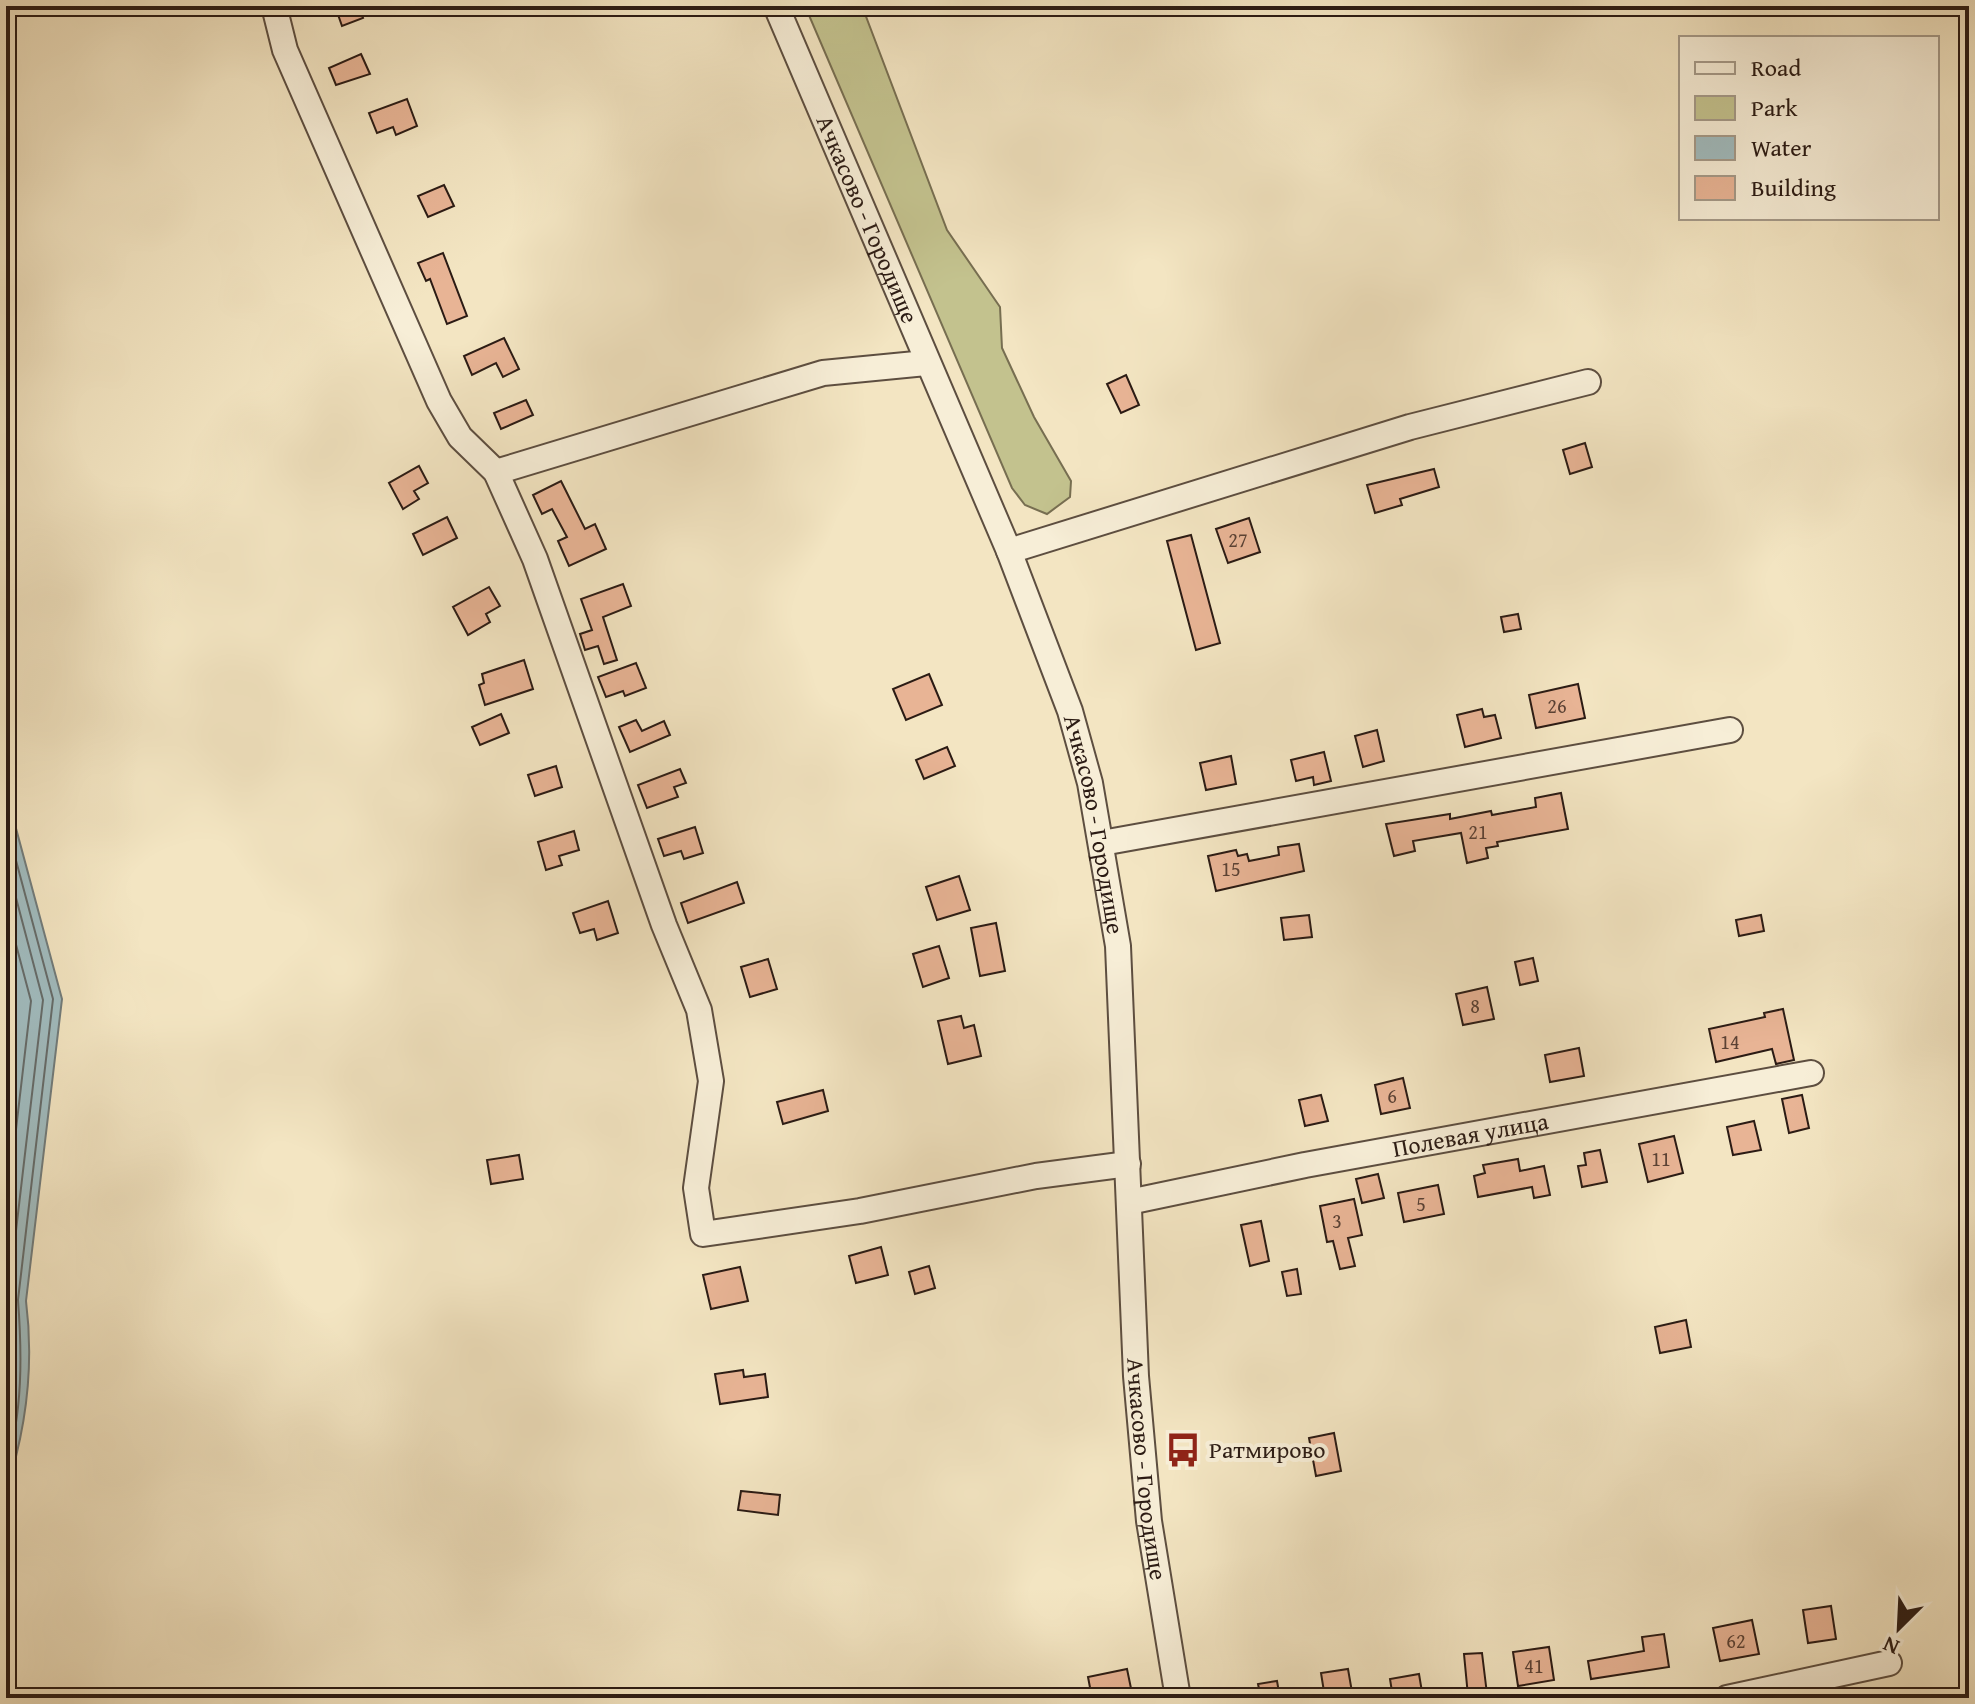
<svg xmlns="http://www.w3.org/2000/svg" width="1975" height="1704" font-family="'Gentium Book Plus',serif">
<rect width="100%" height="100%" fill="#f3e5c2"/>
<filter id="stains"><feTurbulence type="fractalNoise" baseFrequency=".0025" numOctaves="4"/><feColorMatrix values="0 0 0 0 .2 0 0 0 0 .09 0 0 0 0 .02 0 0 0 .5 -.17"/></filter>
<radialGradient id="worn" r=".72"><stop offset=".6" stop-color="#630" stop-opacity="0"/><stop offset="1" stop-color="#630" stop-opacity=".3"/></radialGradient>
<path fill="#c3c28e" stroke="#776e51" stroke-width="2" d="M805,6H862L947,230L1000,307L1002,348L1034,417L1071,481L1070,497L1047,514L1025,505L1012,488Z"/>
<path fill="#a1bcbf" stroke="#727c7b" stroke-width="2" d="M6,809L14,821L62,999L26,1301C34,1364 26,1430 6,1491Z"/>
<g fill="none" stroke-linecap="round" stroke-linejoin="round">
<g stroke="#666c6a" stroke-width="2">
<path d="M6,823L53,999L18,1300C22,1353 23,1414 6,1465"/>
<path d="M6,860L43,1000L8,1299L13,1341L6,1408"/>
<path d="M6,907L31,1001L6,1215"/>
</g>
</g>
<g fill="#e8b495" stroke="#2b1b14" stroke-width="2">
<path d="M335,6H359L363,18L342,26Z"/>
<path d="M361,54L370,74L336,85L329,68Z"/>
<path d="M407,99L417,126L396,135L393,127L377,133L369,113Z"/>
<path d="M444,185L454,206L428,217L418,196Z"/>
<path d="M443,253L467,316L447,324L430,279L426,281L418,263Z"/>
<path d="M504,338L519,369L503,377L496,363L472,375L464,356Z"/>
<path d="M1126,375L1139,405L1121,413L1107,384Z"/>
<path d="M526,400L533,415L501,429L494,413Z"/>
<path d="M1585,443L1592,467L1570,474L1563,450Z"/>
<path d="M419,466L428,483L414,491L419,499L403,509L389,483Z"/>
<path d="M1434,469L1439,487L1400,499L1402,505L1375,513L1367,485Z"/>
<path d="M561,481L585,529L595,524L606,549L569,566L558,541L567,537L552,509L542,514L533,495Z"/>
<path d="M447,517L457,538L423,555L413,534Z"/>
<path d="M1249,518L1260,552L1228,563L1216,529Z"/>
<path d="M1191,535L1220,643L1196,650L1167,541Z"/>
<path d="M623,584L631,606L603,617L617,660L604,664L598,646L585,650L580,634L592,630L581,599Z"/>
<path d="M489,587L500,606L486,614L490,622L468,635L453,607Z"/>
<path d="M1518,614L1521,629L1504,632L1501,617Z"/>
<path d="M524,660L533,689L485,705L479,685L484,683L482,674Z"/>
<path d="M636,663L646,688L625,696L623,691L606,697L598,677Z"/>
<path d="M929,674L942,705L906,720L893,689Z"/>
<path d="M1578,684L1585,718L1536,728L1529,695Z"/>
<path d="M1482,709L1484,717L1495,715L1501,738L1465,747L1457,715Z"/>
<path d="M501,714L509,733L480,745L472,727Z"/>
<path d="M636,720L642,731L664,721L670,735L630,752L619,727Z"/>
<path d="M1377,730L1384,761L1363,767L1355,736Z"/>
<path d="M947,747L955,766L924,779L916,760Z"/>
<path d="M1324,752L1331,781L1314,785L1313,777L1296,781L1291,760Z"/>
<path d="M1231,756L1236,784L1206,790L1200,763Z"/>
<path d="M556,766L562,787L535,796L528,775Z"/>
<path d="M680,769L686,783L674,787L678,797L647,808L638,785Z"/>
<path d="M1561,793L1568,829L1497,842L1498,846L1486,848L1488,858L1467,863L1461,833L1413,841L1415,851L1394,856L1386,824L1450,814V819L1491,811L1492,815L1536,807L1535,798Z"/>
<path d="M695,827L703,853L684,859L681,851L664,856L658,839Z"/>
<path d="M574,831L579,850L559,856L562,865L546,870L538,842Z"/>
<path d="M1299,844L1304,871L1216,891L1208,856L1236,850L1238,856L1247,854L1249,861L1279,855L1278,847Z"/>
<path d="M959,876L970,910L937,920L926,887Z"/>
<path d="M737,882L744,903L688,923L681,903Z"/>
<path d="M608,901L618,933L597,940L594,929L580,933L573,913Z"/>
<path d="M1309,915L1312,937L1284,940L1281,918Z"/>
<path d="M1761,915L1764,931L1739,936L1736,920Z"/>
<path d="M996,923L1005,971L980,976L971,928Z"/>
<path d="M939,946L949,978L923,987L913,954Z"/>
<path d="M1533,958L1538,981L1520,985L1515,962Z"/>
<path d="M768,959L777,989L750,997L741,967Z"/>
<path d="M1487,987L1494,1019L1463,1025L1456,994Z"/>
<path d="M1783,1009L1794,1060L1776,1064L1772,1049L1716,1062L1709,1029L1765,1017L1764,1013Z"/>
<path d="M961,1016L964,1028L974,1025L981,1056L948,1064L938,1021Z"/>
<path d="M1579,1048L1584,1076L1550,1082L1545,1055Z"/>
<path d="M1403,1078L1410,1108L1381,1114L1375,1085Z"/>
<path d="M823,1090L828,1111L783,1124L777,1102Z"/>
<path d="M1321,1095L1328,1121L1305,1126L1299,1100Z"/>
<path d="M1802,1095L1809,1128L1789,1133L1782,1099Z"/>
<path d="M1754,1121L1761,1150L1733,1155L1727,1127Z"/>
<path d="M1674,1136L1683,1173L1648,1182L1639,1144Z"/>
<path d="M1600,1150L1607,1182L1582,1187L1578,1166L1586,1165L1584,1153Z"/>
<path d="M519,1155L523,1179L491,1184L487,1160Z"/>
<path d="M1518,1159L1520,1171L1544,1166L1550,1195L1534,1198L1532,1187L1478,1197L1474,1176L1485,1173L1483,1165Z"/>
<path d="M1378,1174L1384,1198L1362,1203L1356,1179Z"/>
<path d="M1438,1185L1444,1214L1404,1222L1398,1193Z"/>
<path d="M1354,1199L1362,1235L1348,1238L1355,1266L1340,1269L1333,1241L1327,1242L1320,1206Z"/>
<path d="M1261,1221L1269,1261L1250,1266L1241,1225Z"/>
<path d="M881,1247L888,1275L856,1283L849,1256Z"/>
<path d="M929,1266L935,1288L915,1294L909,1272Z"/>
<path d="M740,1267L748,1301L711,1309L703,1275Z"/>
<path d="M1297,1269L1301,1294L1287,1296L1282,1272Z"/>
<path d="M1686,1320L1691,1347L1660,1353L1655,1327Z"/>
<path d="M743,1370L744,1377L765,1374L768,1397L720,1404L715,1374Z"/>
<path d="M1334,1433L1341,1471L1316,1476L1309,1438Z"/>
<path d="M741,1491L780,1495L778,1515L738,1510Z"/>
<path d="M1831,1606L1836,1639L1808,1643L1803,1610Z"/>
<path d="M1752,1620L1759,1654L1720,1661L1713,1628Z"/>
<path d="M1664,1634L1669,1667L1591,1679L1588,1661L1644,1651L1642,1637Z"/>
<path d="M1549,1647L1554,1680L1518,1686L1513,1652Z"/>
<path d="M1482,1653L1487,1694L1468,1696L1464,1654Z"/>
<path d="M1127,1669L1133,1698H1092L1088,1677Z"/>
<path d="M1348,1669L1352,1692L1344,1694L1345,1698H1325L1321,1673Z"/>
<path d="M1419,1674L1423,1698H1393L1390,1679Z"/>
<path d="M1277,1681L1280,1698H1261L1258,1684Z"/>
</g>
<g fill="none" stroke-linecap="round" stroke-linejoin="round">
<g stroke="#5d4e40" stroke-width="28">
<g id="minor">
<path d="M274,6L285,50L439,401L460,437L496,472L535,559L664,925L699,1010L711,1081L696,1188L703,1234L860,1211L1036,1176L1128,1164"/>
<path id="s1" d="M776,6L1009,551L1070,711L1090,783L1118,946L1136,1376L1149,1521L1178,1698"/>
<path d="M496,472L823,373L926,363"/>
<path d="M1009,551L1410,427L1588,382"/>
<path d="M1102,843L1730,730"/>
<path id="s2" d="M1129,1202L1305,1165L1811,1073"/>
<path d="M1727,1698L1889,1663"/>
</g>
</g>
<use href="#minor" stroke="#f7eed7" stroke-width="24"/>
</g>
<defs>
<g id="bus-bare" transform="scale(2.76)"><path d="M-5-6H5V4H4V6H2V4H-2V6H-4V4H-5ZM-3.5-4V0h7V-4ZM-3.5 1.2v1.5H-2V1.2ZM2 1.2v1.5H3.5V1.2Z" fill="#8f2418" stroke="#f7eed7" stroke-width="2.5" paint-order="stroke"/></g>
</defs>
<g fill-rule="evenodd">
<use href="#bus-bare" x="1183" y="1450"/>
</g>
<g text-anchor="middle" stroke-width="8" stroke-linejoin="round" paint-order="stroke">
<g font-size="20" fill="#5a4134">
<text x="1238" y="547">27</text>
<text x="1557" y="713">26</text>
<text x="1478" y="839">21</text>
<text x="1231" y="876">15</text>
<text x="1475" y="1013">8</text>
<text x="1730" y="1049">14</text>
<text x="1392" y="1103">6</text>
<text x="1661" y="1166">11</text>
<text x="1421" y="1211">5</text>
<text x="1337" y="1228">3</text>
<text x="1736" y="1648">62</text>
<text x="1534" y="1673">41</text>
</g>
<g font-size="24" fill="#2b1b14" stroke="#f7eed7">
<text dy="8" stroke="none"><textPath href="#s1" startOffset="232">Ачкасово - Городище</textPath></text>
<text dy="8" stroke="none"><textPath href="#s1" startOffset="880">Ачкасово - Городище</textPath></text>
<text dy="8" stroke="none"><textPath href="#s2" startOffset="348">Полевая улица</textPath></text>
<text dy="8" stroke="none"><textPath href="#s1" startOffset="1528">Ачкасово - Городище</textPath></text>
</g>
<g font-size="24" fill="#2b1b14" stroke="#f7eed7" text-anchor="start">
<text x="1209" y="1458">Ратмирово</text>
</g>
</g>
<rect width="1975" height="1704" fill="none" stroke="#f3e5c2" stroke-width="32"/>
<rect x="8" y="8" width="1959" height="1688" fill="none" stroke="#2b1b14" stroke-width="4"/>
<rect x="16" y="16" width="1943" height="1672" fill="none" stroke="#2b1b14" stroke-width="2"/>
<rect x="1679" y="36" width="260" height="184" fill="#f7eed7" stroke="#a59a89" stroke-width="2"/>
<rect x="1695" y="62" width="40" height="12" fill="#f7eed7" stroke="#a59a89" stroke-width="2"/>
<text x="1751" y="76" font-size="24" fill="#2b1b14">Road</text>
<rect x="1695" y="96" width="40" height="24" fill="#c3c28e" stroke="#a59a89" stroke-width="2"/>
<text x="1751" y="116" font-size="24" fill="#2b1b14">Park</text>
<rect x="1695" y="136" width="40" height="24" fill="#a1bcbf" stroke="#a59a89" stroke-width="2"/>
<text x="1751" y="156" font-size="24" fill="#2b1b14">Water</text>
<rect x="1695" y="176" width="40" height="24" fill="#e8b495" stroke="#a59a89" stroke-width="2"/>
<text x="1751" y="196" font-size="24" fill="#2b1b14">Building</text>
<g transform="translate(1899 1628) rotate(204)" stroke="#f7eed7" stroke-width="6" paint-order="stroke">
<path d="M0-6L14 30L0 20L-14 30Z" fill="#2b1b14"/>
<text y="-12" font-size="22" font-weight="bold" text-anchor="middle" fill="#2b1b14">N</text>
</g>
<rect width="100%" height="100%" filter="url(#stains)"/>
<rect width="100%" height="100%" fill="url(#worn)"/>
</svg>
